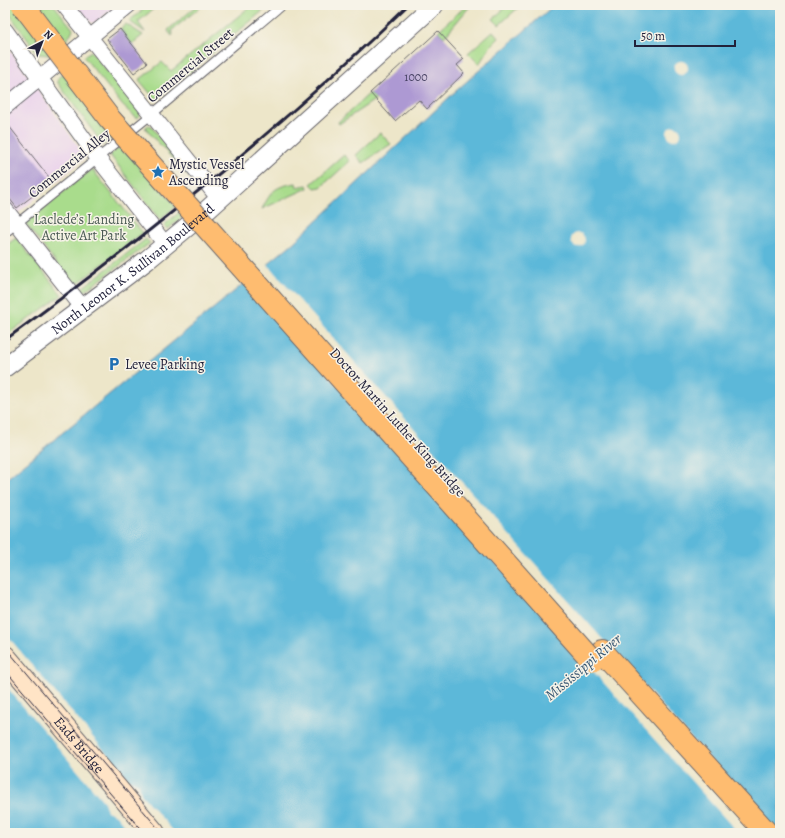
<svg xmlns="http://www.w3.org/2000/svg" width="785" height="838" font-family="Alegreya,serif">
<rect width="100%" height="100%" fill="#f7f3e8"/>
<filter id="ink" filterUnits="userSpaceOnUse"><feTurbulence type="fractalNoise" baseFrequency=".025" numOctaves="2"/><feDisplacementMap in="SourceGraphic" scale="8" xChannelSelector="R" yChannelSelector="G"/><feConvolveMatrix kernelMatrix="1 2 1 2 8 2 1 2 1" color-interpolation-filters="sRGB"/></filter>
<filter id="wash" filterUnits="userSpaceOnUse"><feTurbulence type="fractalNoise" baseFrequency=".012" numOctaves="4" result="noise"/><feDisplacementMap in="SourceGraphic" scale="16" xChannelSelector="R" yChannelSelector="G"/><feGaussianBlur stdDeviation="0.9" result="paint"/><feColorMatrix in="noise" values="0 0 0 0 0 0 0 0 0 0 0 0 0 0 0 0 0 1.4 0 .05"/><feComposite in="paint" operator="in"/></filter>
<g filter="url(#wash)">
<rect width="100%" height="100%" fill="#ede6c9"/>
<g fill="#ead1ec">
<path d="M75,5H117L99,20L92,23Z"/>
<path d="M5,43L85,156L84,159L19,212L5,225Z"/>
</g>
<g fill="#a9dc8c" stroke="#667f64">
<path d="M5,5H54L73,29C68,41 59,47 48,55L38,54L5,8Z"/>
<path d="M149,5H158L138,22L145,32L129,21Z"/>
<path d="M198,5H203L171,31L173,34L172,36L168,31L169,29Z"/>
<path d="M252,5H270L156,100L139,80L162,62L171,71Z"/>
<path d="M467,5H471L444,37L438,31Z"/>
<path d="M508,5H521L499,25L493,19Z"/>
<path d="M126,24L143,35L132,44L120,29Z"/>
<path d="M493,31L499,38L490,47L479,64L468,53Z"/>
<path d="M91,51L140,112V115L136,118L123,106L84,57Z"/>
<path d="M64,74L114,136L103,145L58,83V78Z"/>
<path d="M370,93L376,99L339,124L338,122Z"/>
<path d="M148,125L151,126L199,188L145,128Z"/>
<path d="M380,133L391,144L363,163L356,155Z"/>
<path d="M122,145L176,206L160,220L110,155Z"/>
<path d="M344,155L350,161L321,187L315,188L311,184Z"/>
<path d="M92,169L143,233L74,286L25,223Z"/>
<path d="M296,183L297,187L307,185L308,188L262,209C272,190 274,187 296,183Z"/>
<path d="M181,211L185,215L168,229L164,225Z"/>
<path d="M16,238L62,295L5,336V246Z"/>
<path d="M146,239L150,243L81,294L78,291Z"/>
</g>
<path fill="#5bb8d9" stroke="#3e6d8a" d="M554,5H780V833H5V480L293,243L458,89Z"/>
<g fill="#ede6c9">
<circle cx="681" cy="68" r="7"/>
<circle cx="674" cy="133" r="7"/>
<circle cx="578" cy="240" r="7"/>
<path d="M266,263L776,833H738L244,281Z"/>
<path d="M5,633L129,780L139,784L141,794L175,833H131L116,815L107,811L104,802L5,685Z"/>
</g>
<g id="blocks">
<g fill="#ad99d3">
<path d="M120,29L147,63L134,73L107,39Z"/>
<path d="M438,31L464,59L457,65L464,73L427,109L419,100L395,121L370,93Z"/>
<path d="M5,121L52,181L17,208L5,193Z"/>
</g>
</g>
</g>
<g filter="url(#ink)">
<use href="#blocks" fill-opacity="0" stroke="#69676d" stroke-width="1"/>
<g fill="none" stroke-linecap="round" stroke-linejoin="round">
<g stroke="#69676d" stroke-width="10">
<path id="service" d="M5,233L151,115L282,5"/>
</g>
<g stroke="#69676d" stroke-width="17">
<g id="minor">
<path d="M64,5L220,200"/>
<path d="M5,30L97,157L166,245"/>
<path d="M5,107L129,5"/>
<path d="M5,209L83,308"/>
</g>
</g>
<g stroke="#69676d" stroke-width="21">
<g id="tertiary">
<path id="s1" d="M5,367L147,260L205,212L434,5"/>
</g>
</g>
<g stroke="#69676d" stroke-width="24">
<g id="secondary">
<path id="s2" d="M5,657L154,833"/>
</g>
</g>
<g stroke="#69676d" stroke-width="24">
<path id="primary" d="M602,651L767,833"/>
</g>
<use href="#service" stroke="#fff" stroke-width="8"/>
<use href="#minor" stroke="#fff" stroke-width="15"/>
<use href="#tertiary" stroke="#fff" stroke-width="19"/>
<use href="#secondary" stroke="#ffe4c6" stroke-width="22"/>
<use href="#primary" stroke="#febc70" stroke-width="22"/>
<g stroke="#22223b" stroke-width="1">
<path d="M5,647L162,833"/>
<path d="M5,670L144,833"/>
</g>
<path stroke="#22223b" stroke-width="3" d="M5,340C146,237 282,127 408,5"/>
<g stroke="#69676d" stroke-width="24" stroke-linecap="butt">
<path id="primary-bridge" d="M23,5L109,118L592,660"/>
</g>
<use href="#primary-bridge" stroke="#febc70" stroke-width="22"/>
</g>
</g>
<defs>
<g id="sight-bare" transform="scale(1.08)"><path d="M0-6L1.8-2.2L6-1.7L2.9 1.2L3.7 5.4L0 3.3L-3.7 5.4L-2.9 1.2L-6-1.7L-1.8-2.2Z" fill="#1f6fb2" stroke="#f7f3e8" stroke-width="2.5" paint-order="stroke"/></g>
<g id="parking-bare" transform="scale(1.08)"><path d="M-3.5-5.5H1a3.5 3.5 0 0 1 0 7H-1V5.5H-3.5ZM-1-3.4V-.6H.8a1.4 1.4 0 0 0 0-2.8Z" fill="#1f6fb2" stroke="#f7f3e8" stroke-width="2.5" paint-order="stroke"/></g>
</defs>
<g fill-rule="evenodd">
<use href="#sight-bare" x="158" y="172"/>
<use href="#parking-bare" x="114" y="364"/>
</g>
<g text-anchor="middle" stroke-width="3" stroke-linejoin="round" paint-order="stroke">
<g font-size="12" fill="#454061">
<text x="416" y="81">1000</text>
</g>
<g font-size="14" fill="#22223b" stroke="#f7f3e8">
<text transform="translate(190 65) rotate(-40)" y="5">Commercial Street</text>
<text transform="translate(69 163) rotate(-39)" y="5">Commercial Alley</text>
<text dy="5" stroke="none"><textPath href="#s1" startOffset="161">North Leonor K. Sullivan Boulevard</textPath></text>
<text transform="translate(398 422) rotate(48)" y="5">Doctor Martin Luther King Bridge</text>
<text dy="5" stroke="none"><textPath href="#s2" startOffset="115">Eads Bridge</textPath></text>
</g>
<g font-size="14" fill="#22223b" stroke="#f7f3e8" text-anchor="start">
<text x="169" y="169">Mystic Vessel<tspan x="169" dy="16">Ascending</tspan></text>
<text x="125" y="369">Levee Parking</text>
</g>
<g font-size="14" fill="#4a5a53" stroke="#f7f3e8">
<text x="84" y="224">Laclede’s Landing<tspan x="84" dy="16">Active Art Park</tspan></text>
</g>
<g font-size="15" font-style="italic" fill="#365672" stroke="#f7f3e8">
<text transform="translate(583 667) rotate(-40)" y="5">Mississippi River</text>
</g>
</g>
<rect width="785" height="838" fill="none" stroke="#f7f3e8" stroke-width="20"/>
<g transform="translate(42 42) rotate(42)" stroke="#f7f3e8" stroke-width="3" paint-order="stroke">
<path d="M0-3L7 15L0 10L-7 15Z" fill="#22223b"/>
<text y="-6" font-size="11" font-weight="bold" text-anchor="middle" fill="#22223b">N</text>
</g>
<path d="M635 40v6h100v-6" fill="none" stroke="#22223b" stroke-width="2"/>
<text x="641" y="40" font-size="12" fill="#22223b" stroke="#f7f3e8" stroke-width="3" paint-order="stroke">50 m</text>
</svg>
